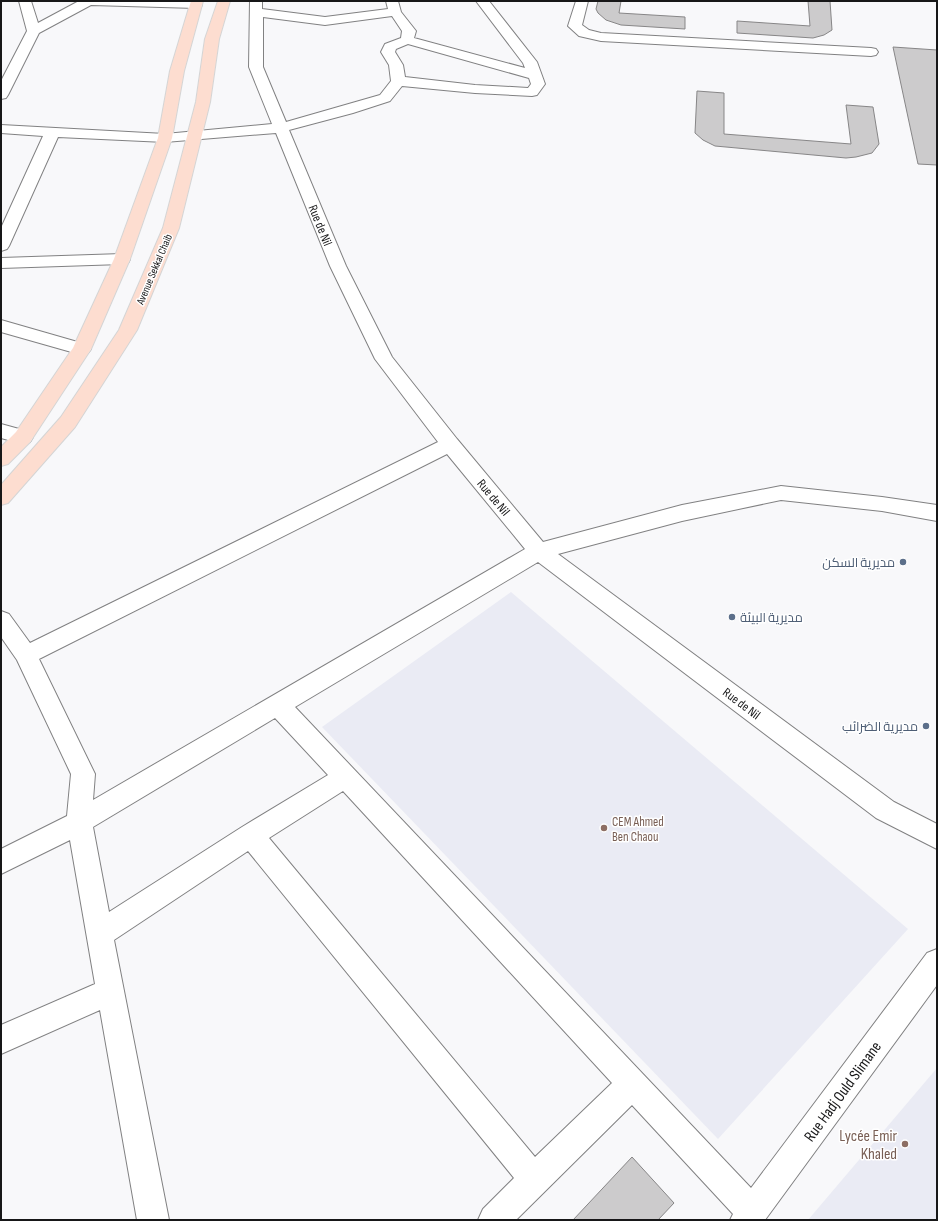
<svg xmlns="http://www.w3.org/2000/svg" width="938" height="1221" font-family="'Sofia Sans Condensed',Cairo,sans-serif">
<rect width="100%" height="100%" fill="#f8f8fa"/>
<g fill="#eaebf4">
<path d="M511,592L908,929L718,1139L322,727Z"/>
<path d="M937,1068V1220H808Z"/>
</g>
<g fill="#cccbcc" stroke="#878687">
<path d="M598,1H621L619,13L685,17V29L621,25L606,20L598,13L596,9Z"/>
<path d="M808,1H830L832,30L824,35L813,38L737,33V21L810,26Z"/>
<path d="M893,47L937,50V165L918,164Z"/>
<path d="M697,91L724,93V134L851,144L846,105L873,107L879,144L872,153L856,157L846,158L715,146L703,140L695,133Z"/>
<path d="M632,1157L674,1203L658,1220H573Z"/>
</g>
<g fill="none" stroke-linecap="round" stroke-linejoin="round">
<g stroke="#818182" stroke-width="2">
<g id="minor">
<path d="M19,1H31L38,23L79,1H199L202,4L201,7L196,8L91,5L39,33L8,95L6,98L1,99V81L27,31Z"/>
<path d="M250,1H262V9L325,17L388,9L386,1H398L401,12L416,31L414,38L525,68L523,63L476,1H489L537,62L545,84L537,95L532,96L475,93L402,86L390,101L353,113L289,130L346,266L392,357L457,439L543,542L682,505L781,486L882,497L937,505V521L882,511L781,500L682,521L558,554L894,802L937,824V849L876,818L538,562L295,707L751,1188L927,953L937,949V985L765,1220H730L733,1214L632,1105L516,1220H478L483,1209L514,1178L248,851L114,940L169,1220H137L100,1010L1,1054V1025L95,984L70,840L1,874V849L67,816L71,774L17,660L1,637V611L9,614L30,643L438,442L375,359L330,266L276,133L165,142L58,137L9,246L7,249L1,251V228L43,136L1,133V125L165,134L272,124L249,67ZM392,16L402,31L401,38L385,44L381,52L389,65L391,81L380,95L286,122L263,67V17L325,25ZM408,44L529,78L531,84L528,88L475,85L405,77L403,65L395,52L396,49ZM447,454L525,549L93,800L95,774L39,659ZM275,718L328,775L242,827L109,912L93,827ZM343,791L612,1083L535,1157L269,838Z"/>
<path d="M576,1H588L582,25L589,30L601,33L871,48L876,49L878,52L876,55L871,56L601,41L579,36L568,26Z"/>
<path d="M122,254L128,255L130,259L128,263L122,264L1,268V258Z"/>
<path d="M1,320L88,345L91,349L88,353L82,355L1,332Z"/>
<path d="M1,424L30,432L33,437L30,442L23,444L1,438Z"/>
</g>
</g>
<g stroke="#d5d5d5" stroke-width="2">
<g id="primary">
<path d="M191,1H203L184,71L172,138L130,259L91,349L30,442L8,464L1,466V447L16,432L73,348L114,259L158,138L170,71Z"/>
<path d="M218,1H230L219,39L210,102L179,228L137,330L75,427L8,503L1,505V485L61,417L119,330L163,228L196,102L205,39Z"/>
</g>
</g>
<use href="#minor" fill="#fff" fill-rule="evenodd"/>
<use href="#primary" fill="#fdddd0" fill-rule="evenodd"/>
</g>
<g fill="#5c6f8a" stroke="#fff" stroke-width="1.5">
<circle cx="903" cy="562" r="4"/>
<circle cx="732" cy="617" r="4"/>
<circle cx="926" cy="726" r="4"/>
</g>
<g fill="#8d6e63" stroke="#fff" stroke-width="1.5">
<circle cx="604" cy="828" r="4"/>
<circle cx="905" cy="1144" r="4"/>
</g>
<g text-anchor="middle" stroke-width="3" stroke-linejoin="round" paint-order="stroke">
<g font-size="11" fill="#171718" stroke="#fff">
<text transform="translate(154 269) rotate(-67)" y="4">Avenue Sekkal Chaib</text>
</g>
<g font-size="13" fill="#171718" stroke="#fff">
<text transform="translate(321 225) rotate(68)" y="5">Rue de Nil</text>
<text transform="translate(494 497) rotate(50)" y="5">Rue de Nil</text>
<text transform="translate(742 703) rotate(37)" y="5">Rue de Nil</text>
</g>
<g font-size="13" fill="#4e5e75" stroke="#fff" text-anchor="end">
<text x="895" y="567">مديرية السكن</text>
<text x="740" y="622" text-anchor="start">مديرية البيئة</text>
<text x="918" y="731">مديرية الضرائب</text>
</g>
<g font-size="13" fill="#785e54" stroke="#fff" text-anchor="start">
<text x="612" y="826">CEM Ahmed<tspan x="612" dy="15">Ben Chaou</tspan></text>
</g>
<g font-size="16" fill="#171718" stroke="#fff">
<text transform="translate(842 1091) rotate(-54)" y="6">Rue Hadj Ould Slimane</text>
</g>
<g font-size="16" fill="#785e54" stroke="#fff" text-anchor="end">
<text x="897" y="1141">Lycée Emir<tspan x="897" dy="18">Khaled</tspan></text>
</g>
</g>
<rect width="938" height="1221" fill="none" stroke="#171718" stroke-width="4"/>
</svg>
